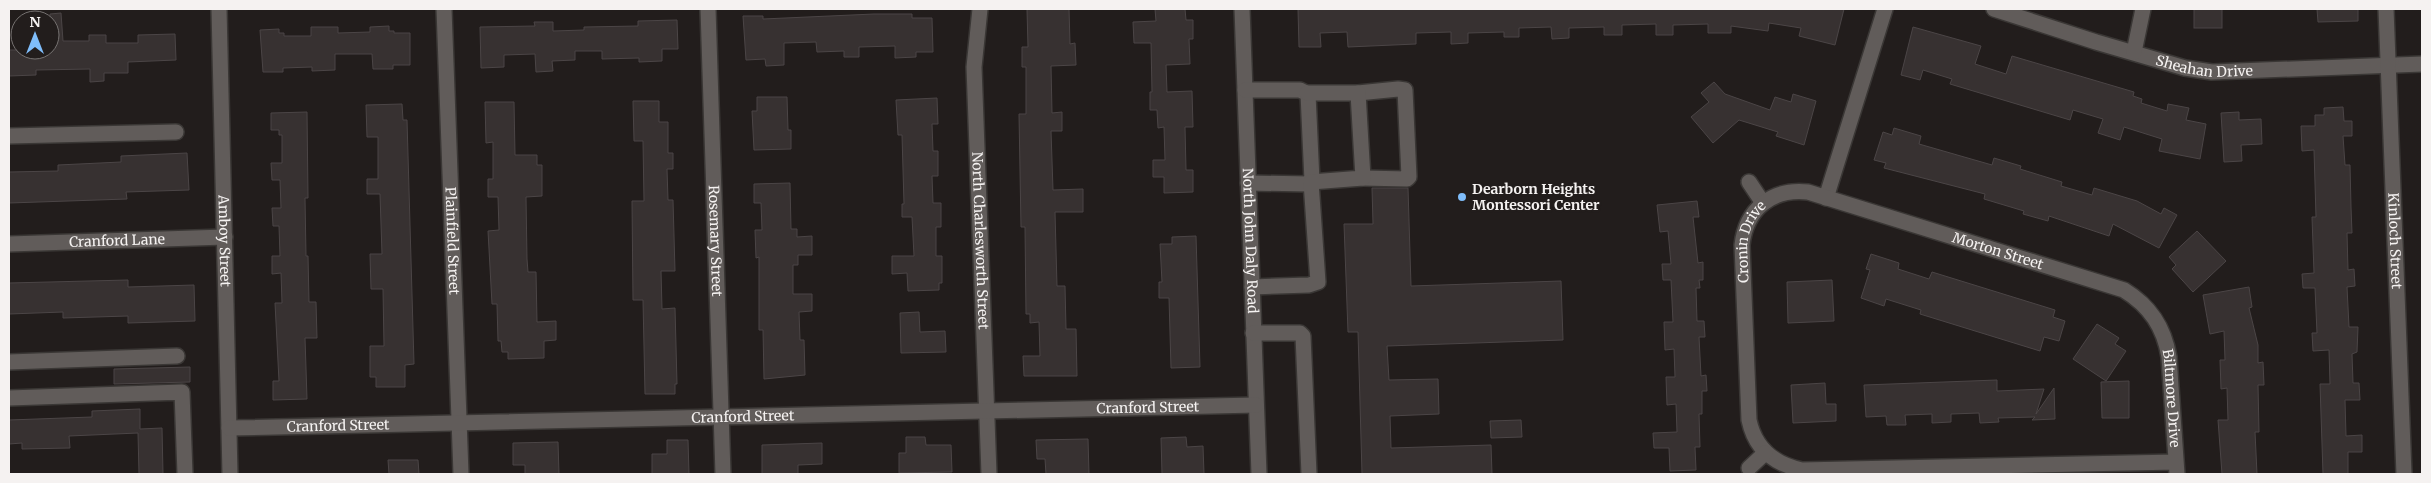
<svg xmlns="http://www.w3.org/2000/svg" width="2431" height="483" font-family="Merriweather,serif">
<rect width="100%" height="100%" fill="#221d1c"/>
<g fill="#373131" stroke="#4b4546">
<path d="M1027,9H1069L1070,44L1075,43L1076,65L1051,66L1052,113L1062,112V131H1051L1053,190L1083,189V212H1055L1057,286H1065L1066,329H1076L1077,376H1024L1023,356H1040L1039,322L1030,323V314H1026L1025,227H1021L1019,114H1026V67H1022V47H1028Z"/>
<path d="M1155,9H1185L1186,20H1193V39H1189L1190,64L1166,65L1167,92L1192,91L1193,127H1185L1186,170H1193V192L1164,193V177H1153V160H1165L1164,127L1158,128L1157,110H1150V92H1152L1151,43H1134L1133,22L1156,21Z"/>
<path d="M1298,9H1844L1835,45L1799,36L1801,28L1769,23L1768,31L1731,26V33H1708V24L1673,25V35H1656V24L1622,25V35H1604V27L1569,28V38L1552,39L1551,27L1519,28V37H1504V32L1468,33V43L1451,44V32L1416,33V44L1348,47L1347,32L1320,33L1321,47H1299Z"/>
<rect x="2194" y="9" width="28" height="19"/>
<path d="M2317,9H2358V21L2318,22Z"/>
<path d="M61,13L63,41H89V35H106V43H138V35L175,34L176,60L128,62V73H104V81L90,82V69L36,70V75L9,76V50H50V14Z"/>
<path d="M874,14H912V18H932L933,52H916V57L895,58V46L859,47V57H844V51L817,52L816,42L784,43V65L766,66L765,59L746,60L743,16H763V19Z"/>
<path d="M677,20L678,49H662V61L639,62V58L602,59V51H575V60L552,61L553,71L536,72L535,54L504,55V67L481,68L480,27L535,26L534,22H553V31L584,30V27L638,26V21Z"/>
<path d="M389,26V31H394V33H410V65H393V69H373L372,54H335V70L312,71V67L283,68V72H263L260,30L279,29V33H284V36H311V27H338V33L370,32V27Z"/>
<path d="M1913,27L1981,46L1975,64L2006,74L2012,56L2134,92L2133,96L2142,99L2141,103L2167,111L2168,104L2189,108L2186,120L2206,124L2200,159L2159,151L2162,139L2124,127L2120,140L2098,133L2103,119L2073,110L2070,120L1950,84L1952,79L1923,70L1920,80L1901,75Z"/>
<path d="M1714,82L1725,94L1770,110L1775,97L1791,102L1793,94L1816,101L1804,145L1776,136L1778,132L1739,120L1713,143L1691,117L1709,102L1701,93Z"/>
<path d="M757,97H787L788,130H791V149L754,150L752,111H757Z"/>
<path d="M937,98L938,124H932L933,151H938V176H932L933,203H941V227H936V256H942V283H939V290L908,291L907,273L892,274V256H914L912,217H902V204H904L902,135H898L896,100Z"/>
<path d="M633,101H659V122H668V153H673V169H667L668,200H673L675,271H661L662,309L675,308L677,384H675V394H645L643,300H633L632,201H644L643,141H634Z"/>
<path d="M485,102H514L515,155H537V165H542V196L526,197L527,259L528,272H536L537,322L556,321V340L544,341V358L508,359V352H502L501,341H498L497,304H492L488,231L499,230L498,197H488V179H493V142L486,143Z"/>
<path d="M402,104L403,120H407L414,364L405,365V387H376V377H370V346H384L383,289H371L370,254H382L380,194H367V179H378V137H367L366,105Z"/>
<path d="M2343,107L2344,121H2352V136H2343L2345,165H2350L2351,207L2352,233H2347L2348,270L2354,269L2355,286L2347,287L2349,327H2358L2357,352L2352,354L2353,383H2359L2360,400H2345L2346,436L2362,435V452H2348V474H2323L2320,384H2330L2329,350L2313,351L2312,333H2317L2315,288H2303L2302,274L2314,273L2312,217H2316L2314,150L2302,151L2301,126H2315V115H2324V108Z"/>
<path d="M307,112L308,198H305L306,256H308L309,302H316L317,338H305L307,399L273,400V381H279L275,303H282L281,273L272,274V256H280L279,226H273L272,208H281L280,180H272L271,163H282V135H279V130H271V113Z"/>
<path d="M2239,112V120L2261,119L2262,144L2241,145L2242,161L2224,162L2221,113Z"/>
<path d="M1894,128L1921,136L1919,144L1992,165L1994,158L2021,166L2020,169L2062,182L2061,186L2092,195L2094,188L2137,201L2161,214L2164,208L2177,215L2159,248L2113,224L2109,236L2049,216L2048,221L2023,214L2024,211L1984,199L1985,194L1884,168L1886,163L1874,160L1883,132L1892,135Z"/>
<path d="M187,153L189,190L126,192L127,199L9,203V172L58,171V165L121,162V156Z"/>
<path d="M790,183L791,229H797V237L812,236V255H798V265H793V294H812V311L799,312L800,340H804L805,375L764,379L763,330H759V257L756,258L755,230H762L761,203H754V184Z"/>
<path d="M1372,188H1408L1411,286L1561,281L1563,340L1387,346L1389,380L1438,379L1439,414L1390,416L1391,448L1491,445L1492,474H1362L1358,332H1348L1344,224H1373Z"/>
<path d="M1697,201L1699,217H1693L1698,263L1703,262V280H1699L1700,288H1696L1697,321H1704L1705,337H1699L1701,376L1706,375L1707,391H1702V414H1699L1700,447H1695L1696,470L1670,471L1669,448H1654L1653,433L1677,432L1676,404L1667,405L1666,377H1675L1674,349L1665,350L1664,322H1673L1671,280H1663L1662,264H1671L1668,231L1660,232L1657,205Z"/>
<path d="M2197,231L2226,261L2193,292L2172,269L2176,265L2169,257Z"/>
<path d="M1196,236L1200,367L1171,368L1169,298H1159V282H1162L1160,244H1172V237Z"/>
<path d="M1871,254L1899,263L1898,269L1929,279L1932,272L2055,310L2053,317L2065,321L2059,341L2044,337L2040,351L1920,314L1921,310L1886,299L1884,306L1861,298L1870,270L1866,269Z"/>
<path d="M128,280V287L194,285L195,321L128,323V316L63,318V312L9,314V283Z"/>
<path d="M1832,280L1834,321L1788,323L1787,282Z"/>
<path d="M2249,287L2252,307L2249,308L2258,345V363L2263,362L2264,385H2258L2259,432H2255L2257,474H2222L2218,420H2228L2227,388L2221,389L2220,360H2225L2224,331L2210,334L2203,295Z"/>
<path d="M919,312L920,332L945,331L946,352L901,353L900,313Z"/>
<path d="M2097,324L2119,338L2115,344L2126,351L2106,381L2073,359Z"/>
<path d="M190,367V382L114,384V369Z"/>
<path d="M1997,380V391L2044,389L2036,414L2054,388L2055,419L2032,420L2035,417L1998,418L1999,422L1980,423L1979,413L1951,414V422L1932,423V414L1905,415L1906,425H1887L1886,416L1866,417L1864,385Z"/>
<path d="M2129,381V418H2102L2101,382Z"/>
<path d="M1825,383L1826,404H1836V421L1793,423L1791,385Z"/>
<path d="M140,409V429L162,428L163,474H139L138,433L69,436L70,448L22,449V443L9,444V420L92,417V411Z"/>
<path d="M1521,420L1522,437L1491,438L1490,421Z"/>
<path d="M906,437H925L926,445H951L952,472L899,473V453H906Z"/>
<path d="M1186,437L1187,447L1203,446L1204,474H1162L1161,438Z"/>
<path d="M1088,439L1089,474H1046L1045,459H1037L1036,440Z"/>
<path d="M667,440H688L689,474H652V454H667Z"/>
<path d="M558,442L559,474H525V465H513V443Z"/>
<path d="M822,443V464L798,465V474H762V445Z"/>
<path d="M388,460H418L419,474H389Z"/>
</g>
<g fill="none" stroke-linecap="round" stroke-linejoin="round">
<g stroke="#3a3735" stroke-width="18">
<g id="minor">
<path id="s1" d="M219,9L230,474"/>
<path id="s2" d="M444,9L461,474"/>
<path id="s3" d="M708,9L723,474"/>
<path id="s4" d="M980,9L974,67L989,474"/>
<path id="s5" d="M1242,9L1259,474"/>
<path id="s6" d="M1994,9L2096,42L2185,68L2212,72L2422,64"/>
<path id="s7" d="M2386,9L2404,474"/>
<path d="M2134,52L2143,9"/>
<path d="M1245,90H1300L1308,94L1312,181L1310,184L1248,183"/>
<path d="M1358,93L1398,89L1405,90L1409,177L1407,179L1363,178"/>
<path d="M9,136L176,132"/>
<path d="M1749,182L1763,203"/>
<path d="M1826,198L1885,9"/>
<path id="s8" d="M9,244L225,237"/>
<path d="M1252,287L1309,285L1318,282L1311,182L1363,178L1358,93H1307"/>
<path d="M1253,333H1300L1303,336L1309,474"/>
<path d="M9,362L177,356"/>
<path d="M9,398L182,392L185,474"/>
<path id="s9" d="M229,428L1256,405"/>
<path id="s10" d="M2176,462L1802,470C1774,464 1755,449 1749,420L1742,245C1746,209 1772,188 1808,192L2124,290C2150,306 2164,327 2169,357L2177,474"/>
<path d="M1749,468L1765,453"/>
</g>
</g>
<use href="#minor" stroke="#615c5a" stroke-width="15"/>
</g>
<circle fill="#7fbdfa" stroke="#221d1c" stroke-width="2" cx="1462" cy="197" r="5"/>
<g text-anchor="middle" stroke-width="4.5" stroke-linejoin="round" paint-order="stroke">
<g font-size="14" fill="#f5f2f1" stroke="#221d1c">
<text dy="5" stroke="none"><textPath href="#s6" startOffset="219">Sheahan Drive</textPath></text>
<text dy="5" stroke="none"><textPath href="#s8" startOffset="108">Cranford Lane</textPath></text>
<text dy="5" stroke="none"><textPath href="#s1" startOffset="232">Amboy Street</textPath></text>
<text dy="5" stroke="none"><textPath href="#s4" startOffset="232">North Charlesworth Street</textPath></text>
<text dy="5" stroke="none"><textPath href="#s7" startOffset="232">Kinloch Street</textPath></text>
<text dy="5" stroke="none"><textPath href="#s2" startOffset="232">Plainfield Street</textPath></text>
<text dy="5" stroke="none"><textPath href="#s3" startOffset="232">Rosemary Street</textPath></text>
<text dy="5" stroke="none"><textPath href="#s5" startOffset="232">North John Daly Road</textPath></text>
<text dy="5" stroke="none"><textPath href="#s10" startOffset="632">Cronin Drive</textPath></text>
<text dy="5" stroke="none"><textPath href="#s10" startOffset="921">Morton Street</textPath></text>
<text dy="5" stroke="none"><textPath href="#s10" startOffset="1178">Biltmore Drive</textPath></text>
<text dy="5" stroke="none"><textPath href="#s9" startOffset="919">Cranford Street</textPath></text>
<text dy="5" stroke="none"><textPath href="#s9" startOffset="514">Cranford Street</textPath></text>
<text dy="5" stroke="none"><textPath href="#s9" startOffset="109">Cranford Street</textPath></text>
</g>
<g font-size="14" font-weight="bold" fill="#f5f2f1" stroke="#221d1c" text-anchor="start">
<text x="1472" y="194">Dearborn Heights<tspan x="1472" dy="16">Montessori Center</tspan></text>
</g>
</g>
<rect width="2431" height="483" fill="none" stroke="#f5f2f1" stroke-width="20"/>
<g transform="translate(35 35)"><circle r="24" fill="#221d1c" stroke="#767271"/>
<path d="M0-4L9 19L0 12L-9 19Z" fill="#7fbdfa"/>
<text y="-8" font-size="14" font-weight="bold" text-anchor="middle" fill="#f5f2f1">N</text>
</g>
</svg>
